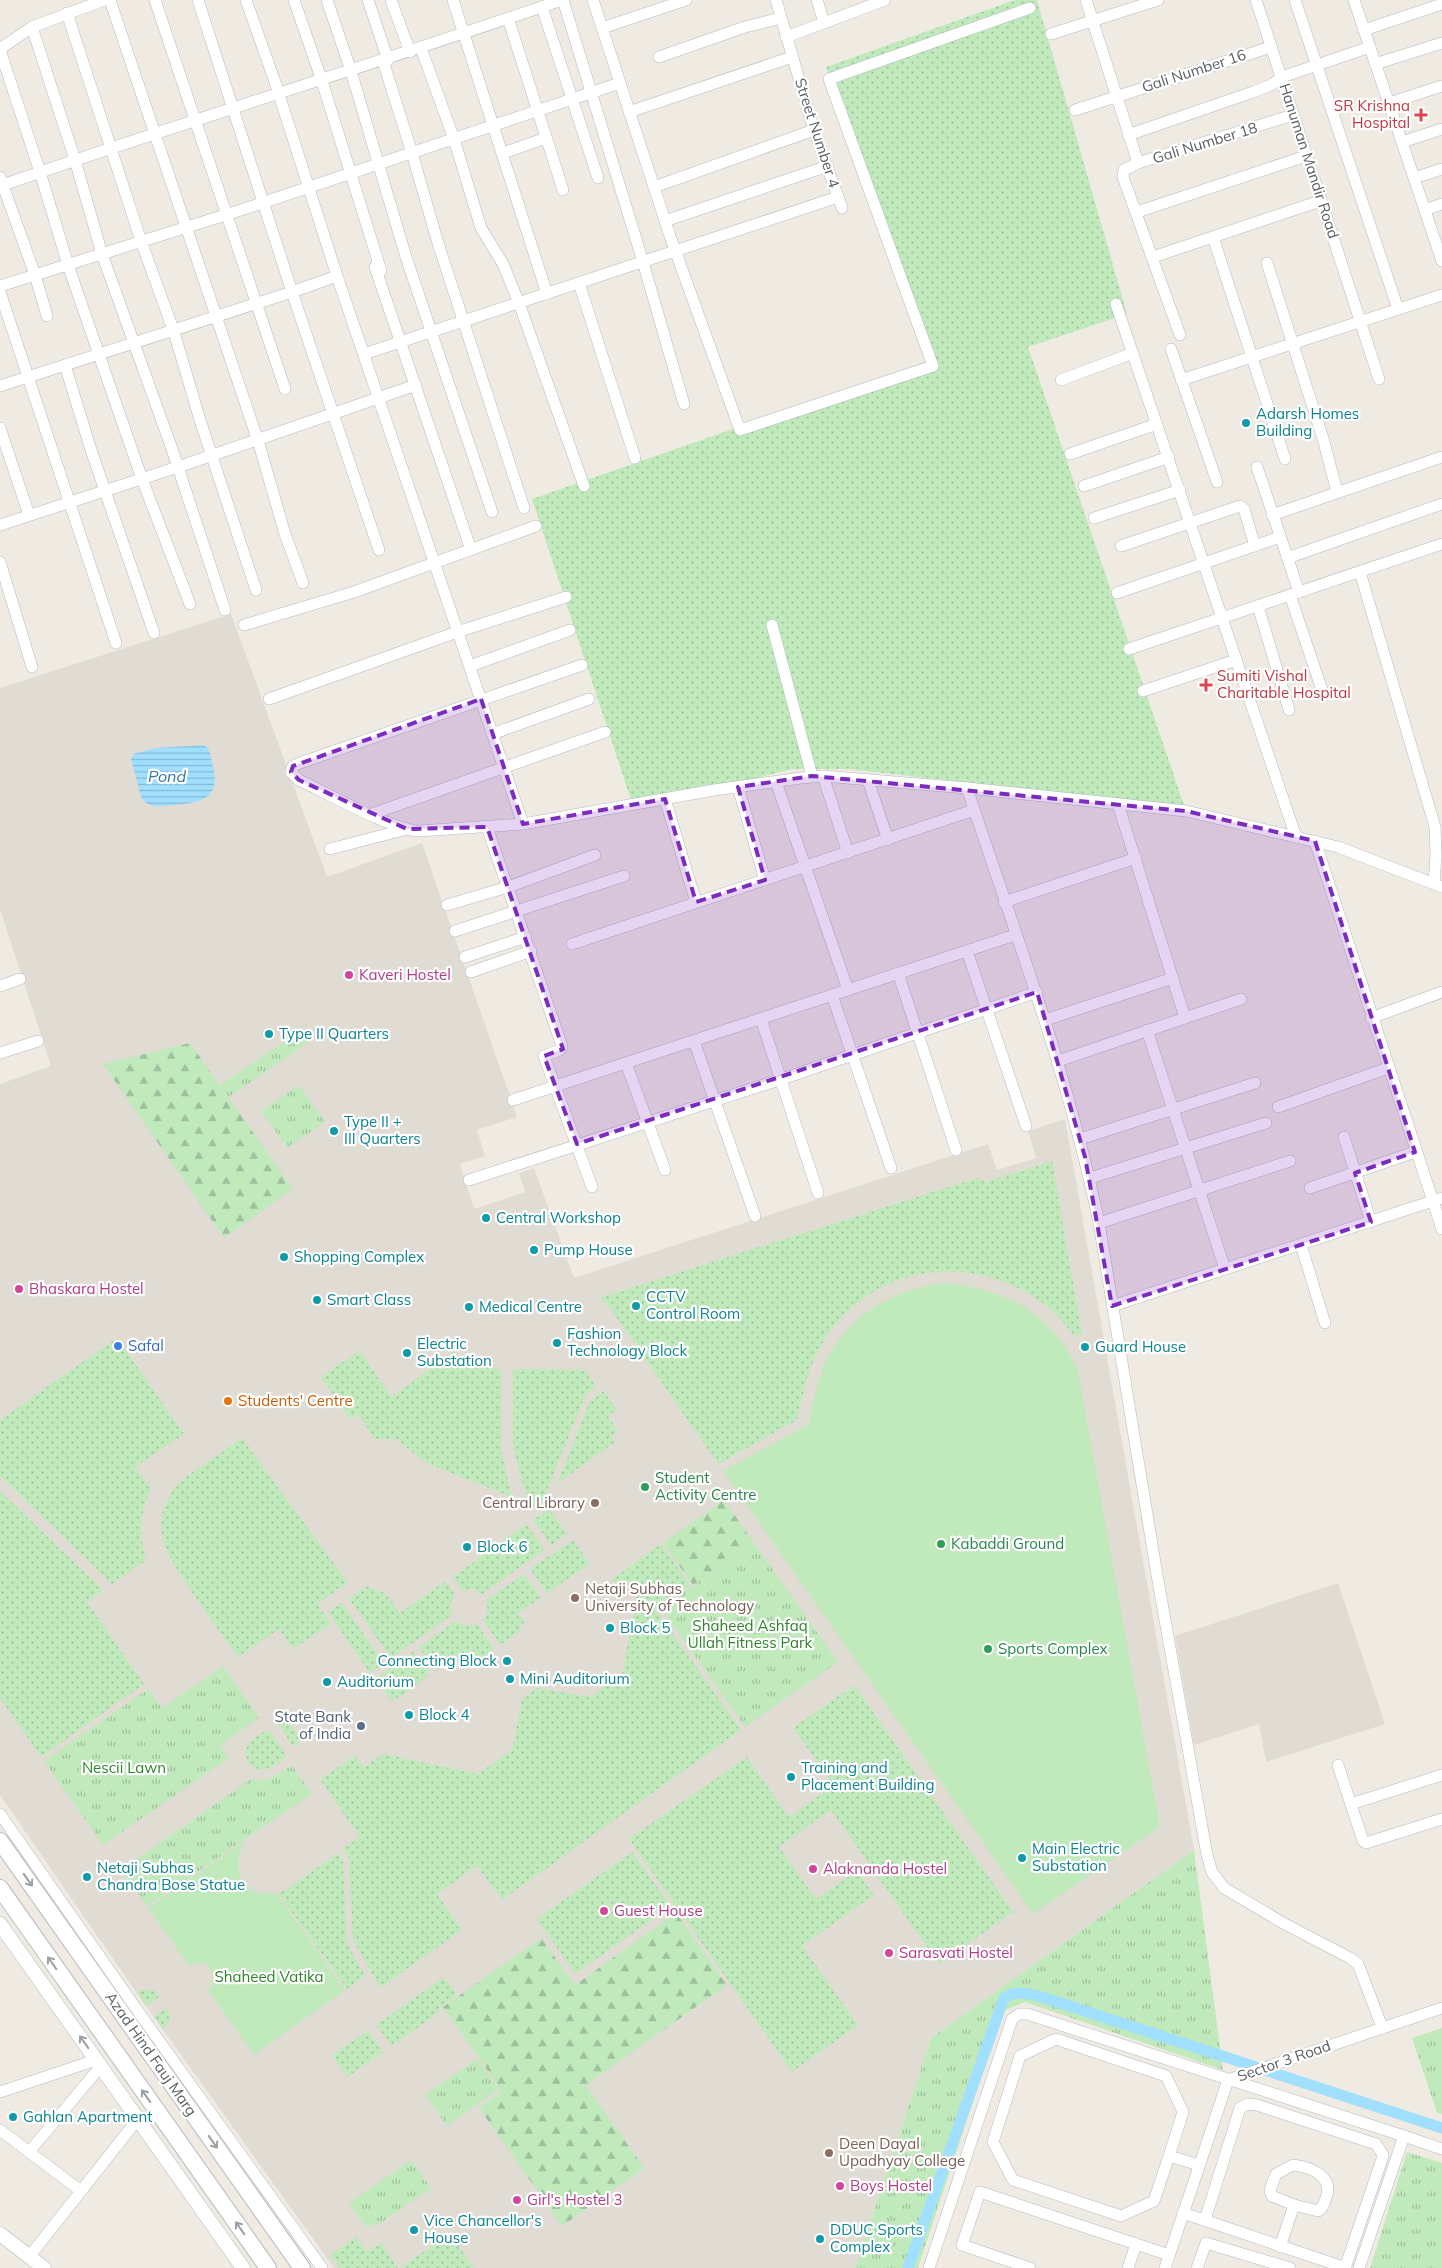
<svg xmlns="http://www.w3.org/2000/svg" width="1442" height="2268" font-family="Mulish,sans-serif">
<defs>
<pattern id="grass-dots" width="8" height="8" patternUnits="userSpaceOnUse" patternTransform="scale(1.25)"><rect width="8" height="8" fill="#c0e9bc"/><path d="M2 2h.1M6 6h.1" fill="none" stroke="#9fc09c" stroke-width="1.8" stroke-linecap="round"/></pattern>
<pattern id="forest-firs" width="22" height="20" patternUnits="userSpaceOnUse" patternTransform="scale(1.25)"><rect width="22" height="20" fill="#c0e9bc"/><path d="M5 1l3.5 6h-7zM16 11l3.5 6h-7z" fill="#9fc09c"/></pattern>
<pattern id="park-tufts" width="24" height="20" patternUnits="userSpaceOnUse" patternTransform="scale(1.25)"><rect width="24" height="20" fill="#c0e9bc"/><path d="M3 7l-1-3M5 7V3M7 7l1-3M15 17l-1-3M17 17v-4M19 17l1-3" fill="none" stroke="#9fc09c"/></pattern>
<pattern id="water-rules" width="6" height="5" patternUnits="userSpaceOnUse" patternTransform="scale(1.25)"><rect width="6" height="5" fill="#a1dfff"/><path d="M0 2.5h6" fill="none" stroke="#86b8d2"/></pattern>
</defs>
<rect width="100%" height="100%" fill="#efebe2"/>
<g fill="#e1dcd3">
<path d="M231,614L327,877L422,843L517,1117L477,1130L485,1156L460,1164L474,1209L525,1192L519,1173L534,1168L574,1278L988,1144L997,1170L1036,1158L1028,1131L1065,1119L1194,1850L931,2038L855,2268H334L136,1992L0,1795V1084L51,1066L0,909V688Z"/>
<path d="M1338,1583L1385,1724L1266,1762L1259,1724L1194,1745L1175,1636Z"/>
</g>
<g fill="url(#grass-dots)">
<path d="M1015,0H1037L1127,314L1028,347L1185,808L849,769H792L634,809L532,499L931,360L826,67Z"/>
<path d="M1052,1161L1082,1335L1075,1336C1064,1324 1054,1310 1040,1301C963,1248 863,1267 818,1351C806,1373 803,1397 797,1420L718,1464L610,1308L599,1298L977,1178L986,1182Z"/>
<path d="M117,1338L184,1434L135,1467L151,1489C139,1514 139,1534 146,1560L112,1584L0,1476V1420Z"/>
<path d="M359,1351L392,1397L453,1352L470,1362L501,1370V1450L512,1497L426,1463L396,1439H375L358,1414L350,1419L321,1377Z"/>
<path d="M513,1369L585,1370L596,1387L586,1394L543,1500L530,1509L513,1448Z"/>
<path d="M604,1391L617,1410L608,1416L618,1431L611,1436L615,1442L562,1480L556,1486L590,1401Z"/>
<path d="M242,1438L348,1583L317,1604L331,1624L293,1649L279,1629L238,1657C224,1638 210,1618 196,1598C168,1558 141,1521 183,1479Z"/>
<path d="M0,1491L103,1590L87,1602L144,1684L41,1757L0,1698Z"/>
<path d="M549,1509L567,1534L551,1545L533,1520Z"/>
<path d="M526,1524L545,1550L482,1594L473,1589L462,1591L453,1577Z"/>
<path d="M573,1540L590,1564L547,1593L530,1569Z"/>
<path d="M661,1544L690,1585L656,1610L741,1730L502,1900L477,1866L437,1894L462,1930L380,1988L353,1940L349,1859L343,1849L360,1837L320,1780L355,1755L364,1767L383,1754L478,1774L512,1750L522,1699L537,1688L590,1697L622,1676L638,1586L610,1581Z"/>
<path d="M524,1574L541,1598L518,1613L525,1622L519,1626L522,1630L500,1645L483,1620L488,1611L486,1600Z"/>
<path d="M446,1581L455,1595L450,1606L452,1615L391,1658L349,1599L366,1586L385,1593L400,1613Z"/>
<path d="M342,1603L384,1663L370,1673L328,1612Z"/>
<path d="M456,1621L466,1626L477,1624L494,1649L471,1666L467,1660L463,1663L457,1656L436,1671L419,1647Z"/>
<path d="M413,1652L430,1675L392,1702L375,1679Z"/>
<path d="M854,1685L1013,1912L939,1964L831,1810L779,1847L816,1899L857,1871L874,1895L802,1946L858,2025L792,2072L629,1839L747,1757L789,1817L834,1785L793,1728Z"/>
<path d="M284,1723C295,1725 302,1736 297,1746L292,1745L281,1728L280,1725Z"/>
<path d="M265,1731L271,1732L285,1753L286,1757L271,1768L259,1770L248,1764L245,1750L252,1740Z"/>
<path d="M632,1852L671,1906L575,1974L537,1919Z"/>
<path d="M338,1853L343,1862L347,1943L365,1976L347,1989L278,1893L286,1890Z"/>
<path d="M444,1977L457,1995L439,2008L441,2011L392,2046L376,2025Z"/>
<path d="M145,1989L155,1991L159,1997L146,2006L138,1993Z"/>
<path d="M167,2008L171,2019L163,2029L154,2017Z"/>
<path d="M368,2031L383,2052L347,2077L332,2055Z"/>
<path d="M450,2234L474,2268H400Z"/>
<path d="M356,2237L367,2252L381,2243L398,2268H339L330,2255Z"/>
</g>
<g fill="url(#forest-firs)">
<path d="M190,1043L293,1189L224,1238L103,1064Z"/>
<path d="M724,1500L754,1543L693,1585L663,1543Z"/>
<path d="M676,1913L727,1985L586,2085L644,2168L562,2226L479,2108L502,2091L443,2007L541,1938L575,1985Z"/>
</g>
<g fill="url(#park-tufts)">
<path d="M300,1031L309,1042L229,1097L220,1085Z"/>
<path d="M299,1085L325,1122L287,1148L261,1111Z"/>
<path d="M754,1543L838,1662L745,1727L661,1608Z"/>
<path d="M223,1666L259,1718L220,1745L229,1758L103,1845L44,1761L148,1689L162,1708Z"/>
<path d="M293,1767L312,1794L147,1906L121,1870L251,1779C278,1784 275,1769 293,1767Z"/>
<path d="M1194,1850L1223,2070L1025,2002L1003,2011L918,2268H855L931,2038Z"/>
<path d="M1442,2028V2114L1437,2113L1412,2038Z"/>
<path d="M477,2059L499,2089L447,2126L425,2095Z"/>
<path d="M1407,2152L1442,2163V2268H1370Z"/>
<path d="M411,2160L431,2188L379,2224L366,2227L349,2203Z"/>
</g>
<g fill="#c0e9bc">
<path d="M942,1283C1000,1286 1056,1315 1078,1371L1160,1827L1033,1914L723,1471L808,1425C812,1409 815,1393 820,1377C838,1321 887,1291 942,1283Z"/>
<path d="M245,1841C230,1870 241,1898 276,1893L345,1990L254,2055L207,1989L213,1985L210,1982L215,1977L204,1961L197,1965L195,1962L189,1966L148,1908Z"/>
</g>
<path fill="url(#water-rules)" d="M204,745C210,748 210,755 212,762C221,797 207,802 175,805C163,806 152,809 142,800L131,759L133,754L155,748Z"/>
<g fill="none" stroke-linecap="round" stroke-linejoin="round">
<path stroke="#a1dfff" stroke-width="11" d="M908,2268L1004,1998C1017,1989 1028,1994 1042,1997L1442,2128"/>
<g stroke="#b5b9be" stroke-width="12">
<g id="minor">
<path d="M110,0L259,444L285,534L303,583"/>
<path d="M155,0L285,389"/>
<path d="M198,0L292,292L379,550"/>
<path d="M246,0L275,82L337,276L523,824"/>
<path d="M294,0L322,81L381,271"/>
<path d="M327,0L351,71L406,257L492,512"/>
<path d="M368,0L388,60"/>
<path d="M391,0L410,52"/>
<path d="M453,0L547,294"/>
<path d="M563,0L643,262L684,404"/>
<path d="M593,0L670,236L740,430L933,366L829,79L1030,8"/>
<path d="M776,0L814,130L842,208"/>
<path d="M817,0L824,23"/>
<path d="M1086,0L1138,163"/>
<path d="M1256,0L1379,379"/>
<path d="M1295,0L1398,309"/>
<path d="M1354,0L1442,261"/>
<path d="M542,7L598,178"/>
<path d="M67,13L141,241L174,332L200,420L256,590"/>
<path d="M508,18L563,190"/>
<path d="M32,27L75,160L102,254L172,449L225,610"/>
<path d="M602,28L686,0"/>
<path d="M1364,30L1442,4"/>
<path d="M1051,34L1158,0"/>
<path d="M786,37L885,0"/>
<path d="M421,48L454,139L481,228L503,264L519,303L584,486"/>
<path d="M0,49L32,27L104,0"/>
<path d="M0,50L40,172L68,265L142,479L190,604"/>
<path d="M659,57L745,27L781,18"/>
<path d="M383,61L412,153L438,243L524,508"/>
<path d="M1375,64L1442,43"/>
<path d="M1389,103L1442,86"/>
<path d="M1075,110L1271,47"/>
<path d="M629,112L792,57"/>
<path d="M1128,135L1253,92L1271,85L1282,77L1370,47"/>
<path d="M1402,142L1442,129"/>
<path d="M503,153L546,138"/>
<path d="M0,177L35,275L47,316"/>
<path d="M1414,178L1442,169"/>
<path d="M0,186C186,121 375,64 562,0"/>
<path d="M654,187L814,130"/>
<path d="M1425,210L1442,204"/>
<path d="M1137,212L1306,156"/>
<path d="M665,221L828,166"/>
<path d="M1213,237L1285,459"/>
<path d="M1153,257L1320,201"/>
<path d="M1267,263L1324,442L1337,492"/>
<path d="M375,267L471,550"/>
<path d="M579,283L635,458"/>
<path d="M0,286L241,210L620,83"/>
<path d="M0,292L116,643"/>
<path d="M1116,304L1296,837"/>
<path d="M1180,335L1123,177L1124,170L1138,163L1293,115"/>
<path d="M1171,349L1217,482"/>
<path d="M364,354L838,197"/>
<path d="M65,365L91,450L154,633"/>
<path d="M1061,380L1133,353"/>
<path d="M1181,380L1442,295"/>
<path d="M0,386L292,292L337,276"/>
<path d="M0,428L29,515"/>
<path d="M1070,454L1157,424"/>
<path d="M1257,467L1299,592"/>
<path d="M1084,486L1169,457"/>
<path d="M1272,515L1442,457"/>
<path d="M1094,518L1180,490"/>
<path d="M0,525L178,467L416,385"/>
<path d="M1121,546L1240,506L1244,509L1255,546"/>
<path d="M1287,558L1442,504"/>
<path d="M0,562L32,667"/>
<path d="M1360,572L1435,827L1436,855L1434,884"/>
<path d="M1117,593L1280,537"/>
<path d="M1290,595L1323,693"/>
<path d="M1258,606L1289,710"/>
<path d="M244,625L354,592L536,526"/>
<path d="M772,625L812,776"/>
<path d="M1129,649L1442,544"/>
<path d="M582,665L300,763L293,766L291,772L299,780C327,793 392,830 419,831L523,824L714,790L801,778L823,776L967,788L1186,811L1338,847L1442,887"/>
<path d="M470,666L570,630"/>
<path d="M1143,691L1236,660"/>
<path d="M269,699L460,631L566,597"/>
<path d="M492,734L589,699"/>
<path d="M823,776L848,853"/>
<path d="M868,780L888,840"/>
<path d="M776,782L848,990"/>
<path d="M738,787L765,880"/>
<path d="M967,788C1015,933 1068,1073 1099,1223L1157,1575L1207,1855L1212,1872L1224,1888L1283,1923L1350,1958L1358,1964L1382,2027"/>
<path d="M665,799L696,902"/>
<path d="M1118,804L1185,1018"/>
<path d="M372,814L605,732"/>
<path d="M487,827L562,1046L560,1050L544,1056L592,1187"/>
<path d="M1315,841L1442,1229"/>
<path d="M330,849L407,829"/>
<path d="M1004,902L1136,858"/>
<path d="M447,905L508,887L595,855"/>
<path d="M455,931L624,876"/>
<path d="M572,944L974,810"/>
<path d="M967,951L1026,1126"/>
<path d="M465,957L526,937"/>
<path d="M471,972L531,951"/>
<path d="M898,973L956,1150"/>
<path d="M0,986L20,979"/>
<path d="M832,995L891,1168"/>
<path d="M1371,1018L1442,992"/>
<path d="M761,1019L818,1193"/>
<path d="M1045,1020L1173,978"/>
<path d="M1147,1030L1225,1269"/>
<path d="M694,1041L755,1216"/>
<path d="M0,1053L38,1041"/>
<path d="M1058,1061L1241,999"/>
<path d="M626,1063L665,1170"/>
<path d="M513,1100L1015,935"/>
<path d="M1278,1107L1388,1068"/>
<path d="M1344,1137L1371,1222"/>
<path d="M1080,1139L1255,1083"/>
<path d="M1090,1178L1266,1123"/>
<path d="M469,1180L782,1079L1037,992"/>
<path d="M1310,1188L1415,1152"/>
<path d="M1099,1223L1290,1161"/>
<path d="M1301,1245L1325,1323"/>
<path d="M1112,1306L1442,1198"/>
<path d="M1338,1765L1363,1841L1366,1843L1442,1819"/>
<path d="M1351,1804L1442,1775"/>
<path d="M0,1814L142,2017L322,2268"/>
<path d="M0,2092L96,2060"/>
<path d="M0,2130L81,2191L29,2257"/>
<path d="M29,2152L101,2066"/>
<path d="M1169,2156L1183,2112L1166,2076L1056,2039L1020,2056L993,2142L1013,2180L1121,2216L1154,2201L1169,2156L1199,2165"/>
<path d="M1293,2165C1312,2167 1334,2177 1326,2198C1324,2204 1323,2208 1318,2211L1294,2205L1272,2196L1270,2190L1276,2174Z"/>
<path d="M81,2191L138,2119"/>
<path d="M1183,2213L1346,2268"/>
<path d="M1205,2220L1240,2108L1248,2104L1257,2105L1376,2144L1383,2155L1381,2162L1345,2268"/>
<path d="M1280,2247L1294,2205"/>
<path d="M929,2268L1012,2019L1019,2014H1027L1404,2136"/>
<path d="M1030,2268L962,2245L980,2192L1169,2255"/>
<path d="M1128,2268L1136,2244"/>
<path d="M1165,2268L1228,2080L1442,2008"/>
<path d="M1197,2268L1206,2243L1290,2268"/>
<path d="M1359,2268L1404,2136L1442,2149"/>
</g>
</g>
<g stroke="#b5b9be" stroke-width="15">
<g id="tertiary">
<path d="M0,1924L243,2268"/>
<path d="M0,2234L44,2268"/>
</g>
</g>
<g stroke="#b6bac0" stroke-width="18">
<g id="secondary">
<path d="M0,1841L302,2268"/>
<path d="M0,1888L268,2268"/>
</g>
</g>
<use href="#minor" stroke="#fff" stroke-width="11"/>
<use href="#tertiary" stroke="#fff" stroke-width="14"/>
<use href="#secondary" stroke="#fff" stroke-width="16"/>
</g>
<defs><path id="oneway-shaft" d="M-6 0H5M1.5-3L5.5 0L1.5 3" fill="none" stroke-width="1.6" stroke-linecap="round" stroke-linejoin="round" transform="scale(1.25)"/></defs>
<g stroke="#9ca0a2">
<use href="#oneway-shaft" transform="translate(28 1880) rotate(55)"/>
<use href="#oneway-shaft" transform="translate(52 1963) rotate(-125)"/>
<use href="#oneway-shaft" transform="translate(84 2042) rotate(-125)"/>
<use href="#oneway-shaft" transform="translate(146 2096) rotate(-125)"/>
<use href="#oneway-shaft" transform="translate(213 2142) rotate(55)"/>
<use href="#oneway-shaft" transform="translate(240 2228) rotate(-125)"/>
</g>
<path fill="#7b2cbf" fill-opacity="0.2" stroke="#7b2cbf" stroke-width="4" stroke-dasharray="10 6" stroke-linejoin="round" d="M481,699L523,824L665,799L696,902L765,880L738,787L812,776L1186,811L1315,841L1415,1152L1355,1173L1371,1222L1112,1306L1085,1157L1037,992L577,1144L544,1056L563,1049L487,827L407,829L299,780L291,772L293,766Z"/>
<g fill="#e0444e" stroke="#fff" stroke-width="2">
<path d="M1418.5 107.5h5v5h5v5h-5v5h-5v-5h-5v-5h5z"/>
<path d="M1203.5 677.5h5v5h5v5h-5v5h-5v-5h-5v-5h5z"/>
</g>
<g fill="#0f9aa8" stroke="#fff" stroke-width="2">
<circle cx="1246" cy="423" r="5"/>
<circle cx="269" cy="1034" r="5"/>
<circle cx="334" cy="1131" r="5"/>
<circle cx="486" cy="1218" r="5"/>
<circle cx="534" cy="1250" r="5"/>
<circle cx="284" cy="1257" r="5"/>
<circle cx="317" cy="1300" r="5"/>
<circle cx="636" cy="1306" r="5"/>
<circle cx="469" cy="1307" r="5"/>
<circle cx="557" cy="1343" r="5"/>
<circle cx="1085" cy="1347" r="5"/>
<circle cx="407" cy="1353" r="5"/>
<circle cx="467" cy="1547" r="5"/>
<circle cx="610" cy="1628" r="5"/>
<circle cx="507" cy="1661" r="5"/>
<circle cx="510" cy="1679" r="5"/>
<circle cx="327" cy="1682" r="5"/>
<circle cx="409" cy="1715" r="5"/>
<circle cx="791" cy="1777" r="5"/>
<circle cx="1022" cy="1858" r="5"/>
<circle cx="87" cy="1877" r="5"/>
<circle cx="13" cy="2117" r="5"/>
<circle cx="414" cy="2230" r="5"/>
<circle cx="820" cy="2239" r="5"/>
</g>
<g fill="#d1479c" stroke="#fff" stroke-width="2">
<circle cx="349" cy="975" r="5"/>
<circle cx="19" cy="1289" r="5"/>
<circle cx="813" cy="1869" r="5"/>
<circle cx="604" cy="1911" r="5"/>
<circle cx="889" cy="1953" r="5"/>
<circle cx="840" cy="2186" r="5"/>
<circle cx="517" cy="2200" r="5"/>
</g>
<circle fill="#3f7fe0" stroke="#fff" stroke-width="2" cx="118" cy="1346" r="5"/>
<circle fill="#e8710a" stroke="#fff" stroke-width="2" cx="228" cy="1401" r="5"/>
<g fill="#2e9e5b" stroke="#fff" stroke-width="2">
<circle cx="645" cy="1487" r="5"/>
<circle cx="941" cy="1544" r="5"/>
<circle cx="988" cy="1649" r="5"/>
</g>
<g fill="#8d6e63" stroke="#fff" stroke-width="2">
<circle cx="595" cy="1503" r="5"/>
<circle cx="575" cy="1598" r="5"/>
<circle cx="829" cy="2153" r="5"/>
</g>
<circle fill="#5c6f8a" stroke="#fff" stroke-width="2" cx="361" cy="1726" r="5"/>
<g text-anchor="middle" stroke-width="4.5" stroke-linejoin="round" paint-order="stroke">
<g font-size="15" fill="#5a6064" stroke="#fff">
<text transform="translate(1194 71) rotate(-18)" y="5">Gali Number 16</text>
<text transform="translate(817 133) rotate(72)" y="5">Street Number 4</text>
<text transform="translate(1205 143) rotate(-17)" y="5">Gali Number 18</text>
<text transform="translate(1309 161) rotate(72)" y="5">Hanuman Mandir Road</text>
<text transform="translate(151 2054) rotate(55)" y="5">Azad Hind Fauj Marg</text>
<text transform="translate(1284 2061) rotate(-19)" y="5">Sector 3 Road</text>
</g>
<g font-size="15" fill="#be3a42" stroke="#fff" text-anchor="end">
<text x="1410" y="111">SR Krishna<tspan x="1410" dy="17">Hospital</tspan></text>
<text x="1217" y="681" text-anchor="start">Sumiti Vishal<tspan x="1217" dy="17">Charitable Hospital</tspan></text>
</g>
<g font-size="15" fill="#0d838f" stroke="#fff" text-anchor="start">
<text x="1256" y="419">Adarsh Homes<tspan x="1256" dy="17">Building</tspan></text>
<text x="279" y="1039">Type II Quarters</text>
<text x="344" y="1127">Type II +<tspan x="344" dy="17">III Quarters</tspan></text>
<text x="496" y="1223">Central Workshop</text>
<text x="544" y="1255">Pump House</text>
<text x="294" y="1262">Shopping Complex</text>
<text x="646" y="1302">CCTV<tspan x="646" dy="17">Control Room</tspan></text>
<text x="327" y="1305">Smart Class</text>
<text x="479" y="1312">Medical Centre</text>
<text x="567" y="1339">Fashion<tspan x="567" dy="17">Technology Block</tspan></text>
<text x="417" y="1349">Electric<tspan x="417" dy="17">Substation</tspan></text>
<text x="1095" y="1352">Guard House</text>
<text x="477" y="1552">Block 6</text>
<text x="620" y="1633">Block 5</text>
<text x="497" y="1666" text-anchor="end">Connecting Block</text>
<text x="520" y="1684">Mini Auditorium</text>
<text x="337" y="1687">Auditorium</text>
<text x="419" y="1720">Block 4</text>
<text x="801" y="1773">Training and<tspan x="801" dy="17">Placement Building</tspan></text>
<text x="1032" y="1854">Main Electric<tspan x="1032" dy="17">Substation</tspan></text>
<text x="97" y="1873">Netaji Subhas<tspan x="97" dy="17">Chandra Bose Statue</tspan></text>
<text x="23" y="2122">Gahlan Apartment</text>
<text x="424" y="2226">Vice Chancellor's<tspan x="424" dy="17">House</tspan></text>
<text x="830" y="2235">DDUC Sports<tspan x="830" dy="17">Complex</tspan></text>
</g>
<g font-size="15" fill="#b23c85" stroke="#fff" text-anchor="start">
<text x="359" y="980">Kaveri Hostel</text>
<text x="29" y="1294">Bhaskara Hostel</text>
<text x="823" y="1874">Alaknanda Hostel</text>
<text x="614" y="1916">Guest House</text>
<text x="899" y="1958">Sarasvati Hostel</text>
<text x="850" y="2191">Boys Hostel</text>
<text x="527" y="2205">Girl's Hostel 3</text>
</g>
<g font-size="15" fill="#366cbe" stroke="#fff" text-anchor="start">
<text x="128" y="1351">Safal</text>
</g>
<g font-size="15" fill="#c56008" stroke="#fff" text-anchor="start">
<text x="238" y="1406">Students' Centre</text>
</g>
<g font-size="15" fill="#27864d" stroke="#fff" text-anchor="start">
<text x="655" y="1483">Student<tspan x="655" dy="17">Activity Centre</tspan></text>
<text x="951" y="1549">Kabaddi Ground</text>
<text x="998" y="1654">Sports Complex</text>
</g>
<g font-size="15" fill="#785e54" stroke="#fff" text-anchor="start">
<text x="585" y="1508" text-anchor="end">Central Library</text>
<text x="585" y="1594">Netaji Subhas<tspan x="585" dy="17">University of Technology</tspan></text>
<text x="839" y="2149">Deen Dayal<tspan x="839" dy="17">Upadhyay College</tspan></text>
</g>
<g font-size="15" fill="#30822c" stroke="#fff">
<text x="750" y="1631">Shaheed Ashfaq<tspan x="750" dy="17">Ullah Fitness Park</tspan></text>
<text x="124" y="1773">Nescii Lawn</text>
<text x="269" y="1982">Shaheed Vatika</text>
</g>
<g font-size="15" fill="#4e5e75" stroke="#fff" text-anchor="end">
<text x="351" y="1722">State Bank<tspan x="351" dy="17">of India</tspan></text>
</g>
<g font-size="16" font-style="italic" fill="#3176a8" stroke="#fff">
<text x="167" y="782">Pond</text>
</g>
</g>
</svg>
